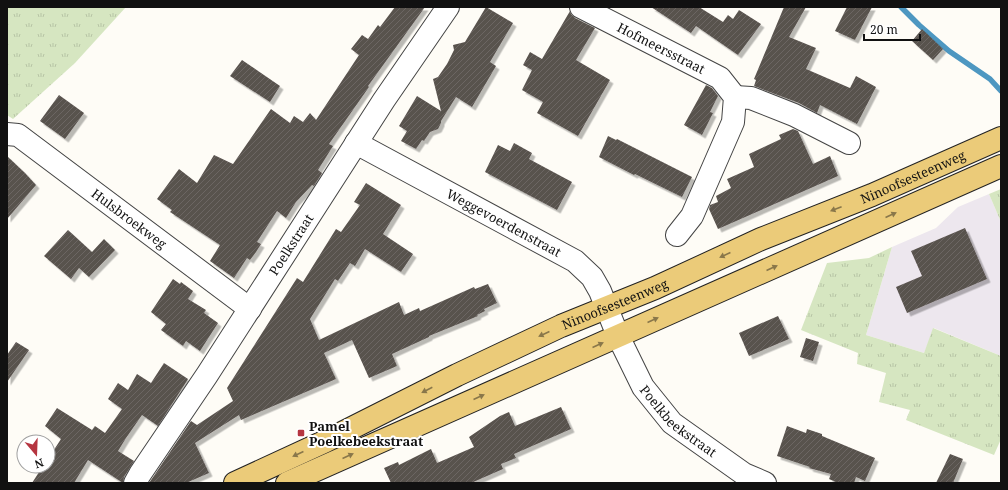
<svg xmlns="http://www.w3.org/2000/svg" width="1008" height="490" font-family="'Noto Serif',serif">
<defs>
<pattern id="grass-tufts" width="24" height="20" patternUnits="userSpaceOnUse"><rect width="24" height="20" fill="#d6e6c1"/><path d="M3 7l-1-3M5 7V3M7 7l1-3M15 17l-1-3M17 17v-4M19 17l1-3" fill="none" stroke="#b7c4a5"/></pattern>
<pattern id="building-hatch" width="6" height="6" patternUnits="userSpaceOnUse"><rect width="6" height="6" fill="#59524e"/><path d="M-1 1l2-2M0 6l6-6M5 7l2-2" fill="none" stroke="#6c6663"/></pattern>
<filter id="shadow"><feDropShadow dx="3.5" dy="3.5" stdDeviation="0" flood-color="#0004"/></filter>
</defs>
<rect width="100%" height="100%" fill="#fefcf6"/>
<path fill="#ede7ee" d="M989,194L1001,222V356L934,328L924,353L866,335L892,247L936,228L958,207Z"/>
<g fill="url(#grass-tufts)">
<path d="M7,7H126L75,63L13,119L7,115Z"/>
<path d="M1001,189V222L989,194Z"/>
<path d="M892,247L866,335L924,353L933,328L1001,356V439L994,455L906,420L910,410L879,402L886,373L857,364L858,353L801,330L827,263L869,258Z"/>
</g>
<g fill="none" stroke-linecap="round" stroke-linejoin="round">
<path stroke="#4d97c1" stroke-width="5.5" d="M901,7L919,25L949,51L990,79L1001,91"/>
</g>
<g fill="url(#building-hatch)" filter="url(#shadow)">
<path d="M395,7H425L368,86L369,87L329,144L333,146L318,170L322,173L314,186L312,185L296,202L286,218L277,211L257,242L261,244L256,252L250,260L247,258L234,278L210,261L220,245L170,212L172,210L157,199L179,169L197,183L214,155L233,164L271,109L290,123L294,116L303,122L310,113L316,120L359,55L351,49L362,35L368,39L378,25L380,27Z"/>
<path d="M486,7L513,23L490,62L496,66L472,107L456,97L441,121V123L438,129L430,132L424,141L422,140L416,149L401,141L407,131L399,126L417,96L441,111L433,79L438,77L447,64L454,50L453,45L465,42Z"/>
<path d="M651,7H699L723,22L728,15L733,19L739,10L761,24L738,55L696,26L691,33Z"/>
<path d="M784,7H806L789,37L816,48L806,69L850,88L856,76L876,87L857,124L820,105L817,113L799,103L754,86L756,80L754,79Z"/>
<path d="M847,7H872L855,40L835,31Z"/>
<path d="M570,11L571,14L575,18L595,28L576,60L610,80L578,136L537,113L543,102L522,90L532,70L523,65L530,52L542,59Z"/>
<path d="M922,29L943,49L933,60L912,41Z"/>
<path d="M242,60L280,86L270,102L230,76Z"/>
<path d="M706,85L712,88L718,96L710,112L713,113L702,135L684,125Z"/>
<path d="M59,95L84,113L65,139L40,121Z"/>
<path d="M793,129L798,131L813,164L830,156L838,176L718,229L709,209L710,205L718,202L716,196L731,188L727,179L754,167L749,154L781,139L779,135Z"/>
<path d="M608,136L616,140L617,139L692,177L682,197L635,174L634,175L599,157Z"/>
<path d="M514,143L532,153L529,159L572,182L557,210L485,172L498,145L510,151Z"/>
<path d="M7,156L25,173L36,185L7,219Z"/>
<path d="M366,183L401,205L383,234L413,254L401,272L365,249L355,266L350,263L338,281L335,279L310,319L319,340L399,302L404,315L419,308L420,311L474,287L475,289L488,284L497,303L484,309L485,311L477,315L478,316L429,336V337L392,354L397,366L369,378L352,340L324,353L336,379L241,420L239,415L195,443L209,473L186,483H149L191,421L197,425L233,401L227,388L297,278L303,282L336,229L341,232L360,205L354,202Z"/>
<path d="M965,228L987,279L907,313L896,287L922,276L911,251Z"/>
<path d="M68,230L92,252L104,239L115,250L89,277L79,268L71,279L44,256Z"/>
<path d="M173,279L180,284L181,282L193,291L188,299L206,310L204,313L218,323L200,351L186,341L183,346L161,330L166,324L151,312Z"/>
<path d="M778,316L789,339L749,356L739,333Z"/>
<path d="M806,338L819,342L813,361L800,357Z"/>
<path d="M16,342L29,350L7,382V355Z"/>
<path d="M164,363L188,379L158,426L142,415L126,438L118,451L134,461L124,477L123,483L88,460L74,483H32L43,466H48V459L61,439L45,426L57,408L92,430L95,426L105,433L122,409L108,399L118,383L128,390L137,374L151,383Z"/>
<path d="M561,407L571,429L514,454L516,458L501,464L503,469L471,483H391L384,468L398,462L399,465L431,449L437,463L474,447L469,437L500,416L509,412L515,426Z"/>
<path d="M787,426L806,433L807,429L822,434V436L875,458L865,481L856,477L854,483H838L829,479L831,474L809,468L810,467L777,456Z"/>
<path d="M950,454L963,459L953,483H936Z"/>
</g>
<g fill="none" stroke-linecap="round" stroke-linejoin="round">
<g stroke="#444" stroke-width="24">
<g id="street">
<path id="s1" d="M581,7L720,78L735,97L733,122L692,216L677,235"/>
<path d="M735,97L751,98L794,115L849,143"/>
<path id="s2" d="M7,134L18,135L250,309"/>
<path id="s3" d="M356,143L575,261L592,277L600,291L618,336L643,387L672,423L744,474L765,483"/>
<path id="s4" d="M135,483L140,474L207,375L384,100L448,7"/>
</g>
</g>
<g stroke="#222" stroke-width="24">
<g id="primary">
<path id="s5" d="M235,483L326,441L457,375L561,326L655,288L761,239L872,195L1001,138"/>
<path d="M287,483L1001,166"/>
</g>
</g>
<use href="#street" stroke="#fff" stroke-width="22"/>
<use href="#primary" stroke="#ebcb79" stroke-width="22"/>
</g>
<defs><path id="oneway-solid" d="M-6-.8H1V-3.2L6.5 0L1 3.2V.8H-6Z"/></defs>
<g fill="#89774a">
<use href="#oneway-solid" transform="translate(836 209) rotate(159)"/>
<use href="#oneway-solid" transform="translate(891 215) rotate(-24)"/>
<use href="#oneway-solid" transform="translate(725 255) rotate(155)"/>
<use href="#oneway-solid" transform="translate(772 268) rotate(-24)"/>
<use href="#oneway-solid" transform="translate(653 320) rotate(-24)"/>
<use href="#oneway-solid" transform="translate(544 334) rotate(155)"/>
<use href="#oneway-solid" transform="translate(598 345) rotate(-24)"/>
<use href="#oneway-solid" transform="translate(427 390) rotate(153)"/>
<use href="#oneway-solid" transform="translate(479 397) rotate(-24)"/>
<use href="#oneway-solid" transform="translate(298 454) rotate(155)"/>
<use href="#oneway-solid" transform="translate(348 456) rotate(-24)"/>
</g>
<rect fill="#b53540" stroke="#fff" stroke-width="1.5" x="297" y="429" width="8" height="8" rx="2"/>
<g text-anchor="middle" stroke-width="4" stroke-linejoin="round" paint-order="stroke">
<g font-size="13" fill="#111" stroke="#fff">
<text dy="5" stroke="none"><textPath href="#s1" startOffset="90">Hofmeersstraat</textPath></text>
<text dy="5" stroke="none"><textPath href="#s5" startOffset="744">Ninoofsesteenweg</textPath></text>
<text dy="5" stroke="none"><textPath href="#s2" startOffset="150">Hulsbroekweg</textPath></text>
<text dy="5" stroke="none"><textPath href="#s3" startOffset="168">Weggevoerdenstraat</textPath></text>
<text dy="5" stroke="none"><textPath href="#s4" startOffset="285">Poelkstraat</textPath></text>
<text dy="5" stroke="none"><textPath href="#s5" startOffset="420">Ninoofsesteenweg</textPath></text>
<text dy="5" stroke="none"><textPath href="#s3" startOffset="443">Poelkbeekstraat</textPath></text>
</g>
<g font-size="13" font-weight="bold" fill="#111" stroke="#fff" text-anchor="start">
<text x="309" y="431">Pamel<tspan x="309" dy="15">Poelkebeekstraat</tspan></text>
</g>
</g>
<rect width="1008" height="490" fill="none" stroke="#111111" stroke-width="16"/>
<g transform="translate(36 454) rotate(161)"><circle r="19" fill="#ffffff" stroke="#a0a0a0"/>
<path d="M0-3L7 15L0 10L-7 15Z" fill="#b53540"/>
<text y="-6" font-size="11" font-weight="bold" text-anchor="middle" fill="#111111">N</text>
</g>
<path d="M864 34v6h56v-6" fill="none" stroke="#111111" stroke-width="2"/>
<text x="870" y="34" font-size="12" fill="#111111" stroke="#ffffff" stroke-width="3" paint-order="stroke">20 m</text>
</svg>
